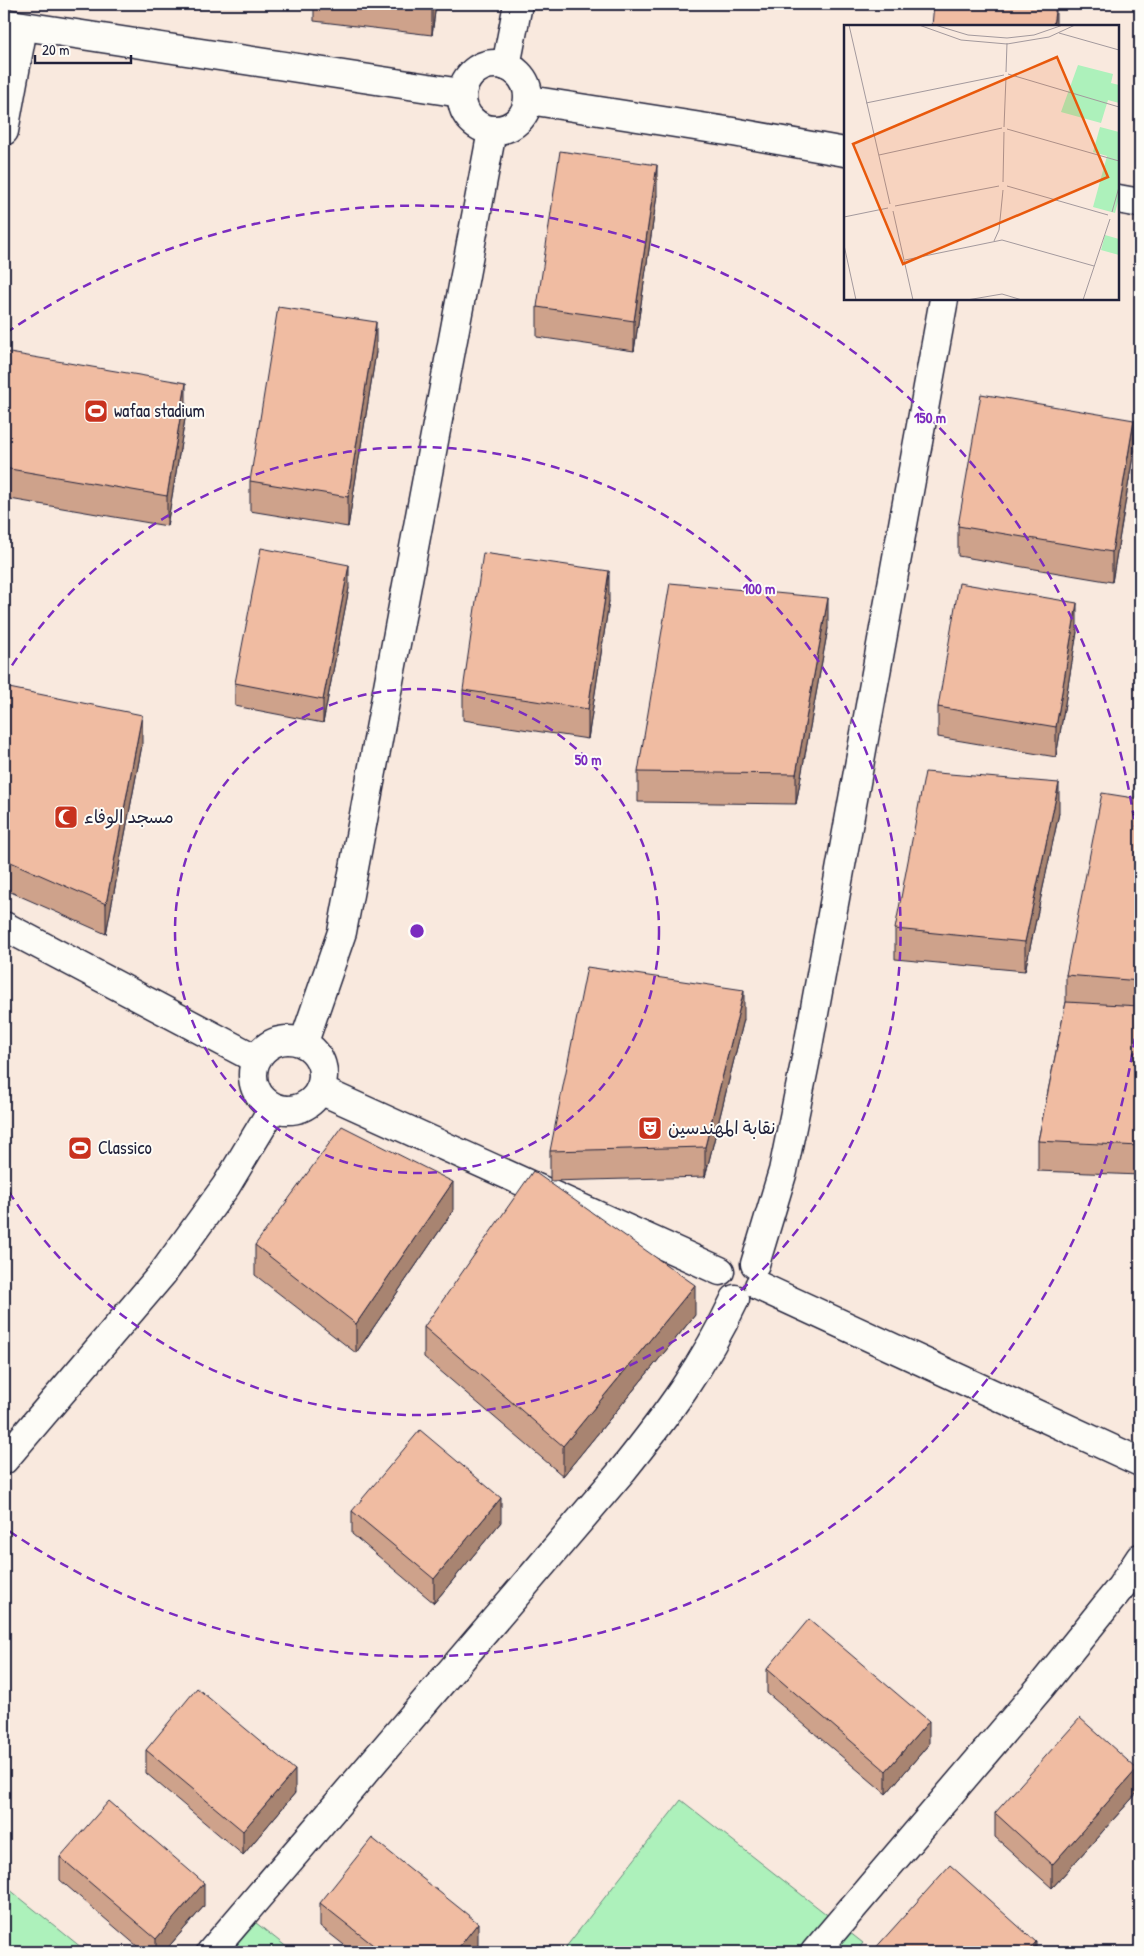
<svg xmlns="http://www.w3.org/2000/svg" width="1144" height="1956" font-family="'Patrick Hand','Playpen Sans Arabic',sans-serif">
<rect width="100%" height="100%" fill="#f9e9de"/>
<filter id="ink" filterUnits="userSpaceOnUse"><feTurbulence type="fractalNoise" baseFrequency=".02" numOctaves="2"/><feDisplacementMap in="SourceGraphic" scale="10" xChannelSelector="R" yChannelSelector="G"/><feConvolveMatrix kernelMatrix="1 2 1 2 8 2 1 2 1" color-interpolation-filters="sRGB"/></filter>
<g filter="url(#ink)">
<g fill="#adf1bb" stroke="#688a7b">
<path d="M681,1800L863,1943L856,1952H562Z"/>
<path d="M4,1885L87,1952H4Z"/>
<path d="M251,1919L293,1952H224Z"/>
</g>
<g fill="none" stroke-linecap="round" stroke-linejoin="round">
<g stroke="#22223b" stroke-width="31">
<g id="minor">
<path d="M4,23L461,93"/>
<circle cx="495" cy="97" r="33"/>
<path d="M506,66L518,4"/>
<path d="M529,100L733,132L845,152"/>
<path d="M4,131L23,27"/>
<path d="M1118,199L1140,203"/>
<path d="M4,926L256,1059"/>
<circle cx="288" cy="1075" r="35"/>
<path d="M304,1042L342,932L492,131"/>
<path d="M320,1090L720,1271"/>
<path d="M755,1264L783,1171L805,1063L944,299"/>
<path d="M759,1286L1140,1462"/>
<path d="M4,1460L163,1273L226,1186L273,1108"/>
<path d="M211,1952L622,1471C667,1415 704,1365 735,1299"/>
<path d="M815,1952L1040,1688L1121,1587L1140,1558"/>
</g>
</g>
<use href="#minor" stroke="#fdfcf7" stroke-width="28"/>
</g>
<g fill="#cea28b" stroke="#22223b">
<path d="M314,4H436L432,35L314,21Z"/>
<path d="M657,195L634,351L537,337V307Z"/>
<path d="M4,352L186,413L167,526L4,498Z"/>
<path d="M376,352L348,527L250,511V481Z"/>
<path d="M1134,450L1112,582L958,556V526Z"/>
<path d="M349,588L323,723L235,706V683Z"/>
<path d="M609,601L588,739L463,720V690Z"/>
<path d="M828,628L796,804L638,802V772Z"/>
<path d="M1077,632L1056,757L938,737V707Z"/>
<path d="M4,687L142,745L106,934L4,889Z"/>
<path d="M1140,799V1175L1038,1171V1141L1066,1002V975Z"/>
<path d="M1059,813L1025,971L895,959V929Z"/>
<path d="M744,1019L705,1177L550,1181V1151Z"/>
<path d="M453,1211L356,1353L255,1275V1245Z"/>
<path d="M695,1315L563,1476L424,1357V1327Z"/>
<path d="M352,1511L501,1522L434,1603L352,1534Z"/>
<path d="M767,1669L929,1744L886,1794L767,1693Z"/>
<path d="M146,1750L295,1793L243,1855L146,1773Z"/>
<path d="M1137,1793L1052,1888L995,1837V1813Z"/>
<path d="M60,1857L204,1906L164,1952H144L60,1880Z"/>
<path d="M320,1903L478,1947L474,1952H353L320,1926Z"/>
</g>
<g fill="#a88471" stroke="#22223b">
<path d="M432,4H436L432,35Z"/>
<path d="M1056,4V26H1053Z"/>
<path d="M657,165V195L634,351V321Z"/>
<path d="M376,322V352L348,527V497Z"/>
<path d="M186,383V413L167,526V496Z"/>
<path d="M1134,420V450L1112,582V552Z"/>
<path d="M349,565V588L323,723V700Z"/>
<path d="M609,571V601L588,739V709Z"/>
<path d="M828,598V628L796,804V774Z"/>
<path d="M1077,603V632L1056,757V727Z"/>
<path d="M142,715V745L106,934V904Z"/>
<path d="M1059,783V813L1025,971V942Z"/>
<path d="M744,990V1019L705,1177V1147Z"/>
<path d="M453,1182V1211L356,1353V1324Z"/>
<path d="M695,1285V1315L563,1476V1446Z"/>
<path d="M501,1498V1522L434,1603V1579Z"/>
<path d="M929,1721V1744L886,1794V1771Z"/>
<path d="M1137,1769V1793L1052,1888V1865Z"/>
<path d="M295,1770V1793L243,1855V1831Z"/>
<path d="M204,1883V1906L164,1952H156V1939Z"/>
<path d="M478,1923V1947L474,1952H455Z"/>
<path d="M1036,1942V1952H1027Z"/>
</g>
<g fill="#f0bca2" stroke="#22223b">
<path d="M417,4H432V6Z"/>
<path d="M934,4H1056L1053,26H932Z"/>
<path d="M560,151L657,165L634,321L537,307Z"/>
<path d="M278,307L376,322L348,497L250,481Z"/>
<path d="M4,352L186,383L167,496L4,468Z"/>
<path d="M981,394L1134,420L1112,552L958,526Z"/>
<path d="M261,548L349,565L323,700L235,683Z"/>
<path d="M483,553L609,571L588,709L463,690Z"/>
<path d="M670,583L828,598L796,774L638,772Z"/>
<path d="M959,583L1077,603L1056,727L938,707Z"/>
<path d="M4,687L142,715L106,904L4,859Z"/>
<path d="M925,772L1059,783L1025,942L895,929Z"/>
<path d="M1102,793L1140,799V981L1066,975Z"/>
<path d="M587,967L744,990L705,1147L550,1151Z"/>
<path d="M1066,1002L1140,1006V1146L1038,1141Z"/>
<path d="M342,1126L453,1182L356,1324L255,1245Z"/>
<path d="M533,1171L695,1285L563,1446L424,1327Z"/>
<path d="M420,1430L501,1498L434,1579L352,1511Z"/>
<path d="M809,1619L929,1721L886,1771L767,1669Z"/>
<path d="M197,1688L295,1770L243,1831L146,1750Z"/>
<path d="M1080,1718L1137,1769L1052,1865L995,1813Z"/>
<path d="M109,1801L204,1883L156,1939L60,1857Z"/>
<path d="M372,1838L478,1923L455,1952H382L320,1903Z"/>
<path d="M950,1865L1036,1942L1027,1952H872Z"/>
</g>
</g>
<g fill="none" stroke="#7b2cbf" stroke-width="2.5" stroke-dasharray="9 6">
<circle cx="417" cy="931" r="242"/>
<path d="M4 678A484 484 0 1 1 4 1184"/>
<path d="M1140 994A726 726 0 0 1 6 1529M6 333A726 726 0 0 1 1140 868"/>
</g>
<defs>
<g id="stadium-square" transform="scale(1.25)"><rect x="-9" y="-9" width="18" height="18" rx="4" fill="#c8321e" stroke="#fdfcf7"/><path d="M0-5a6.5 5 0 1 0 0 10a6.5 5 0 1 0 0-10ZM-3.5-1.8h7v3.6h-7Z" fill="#fff"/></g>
<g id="mosque-square" transform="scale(1.25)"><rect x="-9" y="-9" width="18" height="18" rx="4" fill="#c8321e" stroke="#fdfcf7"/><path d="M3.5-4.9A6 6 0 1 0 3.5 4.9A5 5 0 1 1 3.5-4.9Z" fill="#fff"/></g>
<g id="theatre-square" transform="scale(1.25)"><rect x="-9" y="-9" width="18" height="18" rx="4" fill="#c8321e" stroke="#fdfcf7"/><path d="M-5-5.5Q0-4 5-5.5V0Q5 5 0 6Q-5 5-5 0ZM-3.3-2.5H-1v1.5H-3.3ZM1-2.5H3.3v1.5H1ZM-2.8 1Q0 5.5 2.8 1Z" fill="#fff"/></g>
</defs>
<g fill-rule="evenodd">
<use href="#stadium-square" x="96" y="411"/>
<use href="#mosque-square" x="66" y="817"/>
<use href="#theatre-square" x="650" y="1128"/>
<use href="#stadium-square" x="80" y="1148"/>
</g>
<g text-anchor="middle" stroke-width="4" stroke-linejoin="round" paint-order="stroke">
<g font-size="18" fill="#22223b" stroke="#fdfcf7" text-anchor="start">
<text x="114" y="417">wafaa stadium</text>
<text x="84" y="823">مسجد الوفاء</text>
<text x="668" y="1134">نقابة المهندسين</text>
<text x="98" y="1154">Classico</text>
</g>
</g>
<g transform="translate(844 25)">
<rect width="275" height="275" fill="#f9e9de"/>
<path d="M234,40L269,49L267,58L275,60V78L264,75L257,98L217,87ZM256,102L275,107V173L271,188L249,182L263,131L249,127ZM261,210L275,214V230L257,225Z" fill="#adf1bb"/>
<path fill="none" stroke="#a3999d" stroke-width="1" d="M5,0L46,179M75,0L117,15L163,19L205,12L231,0M91,0L124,10L163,13L190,10L219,0M215,8L275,25M162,47L163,18M164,49L275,82M22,78L160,50M160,102L162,52M163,104L275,136M35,130L158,103M159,157L160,107M163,161L264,190M51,181L155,161M49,186L69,275M268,187L275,162M0,192L44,183M150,216L155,205L159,165M0,220L12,275M61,235L158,215L250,241M123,275L158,269L178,275M239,275L266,194"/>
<path fill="#e8590c" fill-opacity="0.15" stroke="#e8590c" stroke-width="2.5" d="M213,32L264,152L59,239L9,119Z"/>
<rect width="275" height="275" fill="none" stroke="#22223b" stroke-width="2.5"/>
</g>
<circle cx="417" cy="931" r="8" fill="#7b2cbf" stroke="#fdfcf7" stroke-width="2.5"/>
<g font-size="15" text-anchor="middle" font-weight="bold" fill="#7b2cbf" stroke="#fdfcf7" stroke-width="4" stroke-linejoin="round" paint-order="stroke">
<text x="930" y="423">150 m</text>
<text x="759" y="594">100 m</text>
<text x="588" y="765">50 m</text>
</g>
<rect width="1144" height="1956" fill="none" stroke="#fdfcf7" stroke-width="20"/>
<rect x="10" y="10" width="1124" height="1936" fill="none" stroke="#22223b" stroke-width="2" filter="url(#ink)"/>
<path d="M35 55v8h96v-8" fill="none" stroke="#22223b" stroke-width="2.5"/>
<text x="42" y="55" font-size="15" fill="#22223b" stroke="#fdfcf7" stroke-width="4" paint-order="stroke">20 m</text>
</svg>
